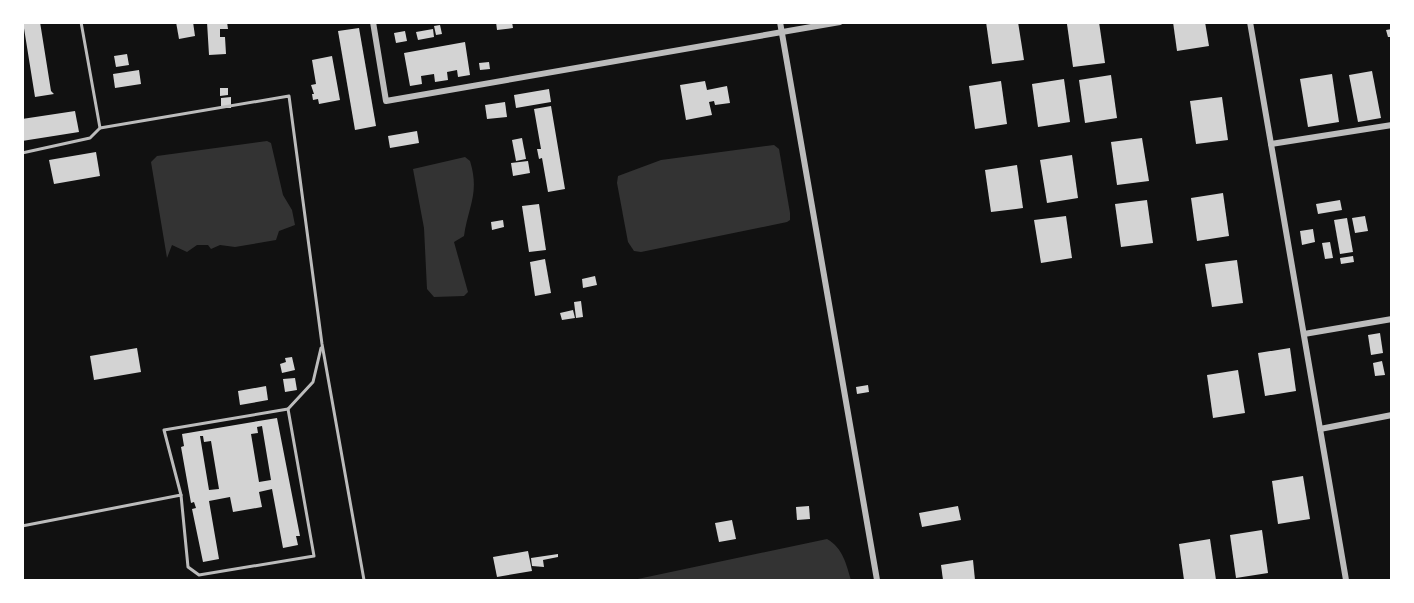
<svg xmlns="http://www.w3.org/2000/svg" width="1414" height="603" font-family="'DejaVu Sans',sans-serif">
<rect width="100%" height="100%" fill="#111"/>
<g fill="#333">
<path d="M267,141L271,143L283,195L292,210L295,225L279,231L276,240L235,247L220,245L211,249L208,245H197L187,252L172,245L167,258L151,162L157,156Z"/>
<path d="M774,145L779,149L790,213V220L787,222L641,252L634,251L628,242L617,183L618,176L661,160Z"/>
<path d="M465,157L470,161C480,193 468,207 464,236L454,242L468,292L464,296L434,297L427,289L424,228L413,169Z"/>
<path d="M827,539C843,548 846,564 851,580H633Z"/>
</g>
<g fill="#d3d3d3" fill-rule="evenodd">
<path d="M23,22H40L51,91L54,94L35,97Z"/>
<path d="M176,22H193L195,36L179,39Z"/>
<path d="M207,22H227L228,29H220V37H225L226,54L209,55Z"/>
<path d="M496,22H512L513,28L497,30Z"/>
<path d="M986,22H1018L1024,60L992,64Z"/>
<path d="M1081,22H1099L1105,63L1073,67L1067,24Z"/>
<path d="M1173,22H1205L1209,46L1177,51Z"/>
<path d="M440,25L442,34L436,35L434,26Z"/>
<path d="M359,28L376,126L355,130L338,31Z"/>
<path d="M433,29L434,37L418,40L416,32Z"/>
<path d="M1392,29V37H1388L1386,30Z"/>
<path d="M405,31L407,41L396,43L394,33Z"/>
<path d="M465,42L470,75L458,77L457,70L447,72L448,80L435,82L434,74L421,76L422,84L410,86L404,53Z"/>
<path d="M127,54L129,65L116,67L114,56Z"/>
<path d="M332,56L340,100L319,104L318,99L313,100L312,94H314L311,85L316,84L312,60Z"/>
<path d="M489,62L490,69L480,70L479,63Z"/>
<path d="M139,70L141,84L115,88L113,74Z"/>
<path d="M1372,71L1381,118L1358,122L1349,75Z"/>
<path d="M1332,74L1339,122L1308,127L1300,79Z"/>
<path d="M1111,75L1117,118L1085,123L1079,80Z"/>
<path d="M1064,79L1070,122L1038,127L1032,84Z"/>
<path d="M705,81L707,90L727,86L730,103L715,105L714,101L709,102L712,115L686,120L680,85Z"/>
<path d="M1001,81L1007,124L975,129L969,86Z"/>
<path d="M220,88H228V95L220,96Z"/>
<path d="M549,89L551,102L516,108L514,95Z"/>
<path d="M231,97V108H221V98Z"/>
<path d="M1222,97L1228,140L1196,144L1190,101Z"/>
<path d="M505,102L507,117L487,119L485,105Z"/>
<path d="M551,106L565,189L548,192L542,158L539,159L537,149H541L534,109Z"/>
<path d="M75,111L79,132L22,141V119Z"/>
<path d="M417,131L419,143L390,148L388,136Z"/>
<path d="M522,138L526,159L516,161L512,140Z"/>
<path d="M1142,138L1149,181L1117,185L1111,142Z"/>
<path d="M96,152L100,176L54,184L49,160Z"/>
<path d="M1072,155L1078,198L1047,203L1040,160Z"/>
<path d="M528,161L530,173L513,176L511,163Z"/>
<path d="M1017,165L1023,208L991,212L985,170Z"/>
<path d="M1223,193L1229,236L1197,241L1191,198Z"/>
<path d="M1147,200L1153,243L1121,247L1115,204Z"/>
<path d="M1340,200L1342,210L1318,214L1316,204Z"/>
<path d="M539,204L546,250L529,252L522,206Z"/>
<path d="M1066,216L1072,258L1041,263L1034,220Z"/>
<path d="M1365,216L1368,231L1355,233L1352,218Z"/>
<path d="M1347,218L1353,252L1340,254L1334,220Z"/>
<path d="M503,220L504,227L492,230L491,222Z"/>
<path d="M1313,229L1315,242L1302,245L1300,231Z"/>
<path d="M1330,242L1333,258L1325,259L1322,243Z"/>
<path d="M1353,256L1354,262L1341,264L1340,258Z"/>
<path d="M545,259L551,293L535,296L530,262Z"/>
<path d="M1237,260L1243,303L1212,307L1205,264Z"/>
<path d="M595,276L597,285L583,288L582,279Z"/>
<path d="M581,301L583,317L576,318L574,302Z"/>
<path d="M573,310L575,318L562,320L560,313Z"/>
<path d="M1380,333L1383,353L1371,355L1368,335Z"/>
<path d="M137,348L141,372L94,380L90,356Z"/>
<path d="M1290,348L1296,391L1265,396L1258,353Z"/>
<path d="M292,357L295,370L282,373L280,364L286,362L285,358Z"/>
<path d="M1382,361L1385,375L1375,376L1373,363Z"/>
<path d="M1238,370L1245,413L1213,418L1207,375Z"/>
<path d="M295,378L297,390L285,392L283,379Z"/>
<path d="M868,385L869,392L857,394L856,387Z"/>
<path d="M266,386L268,400L240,405L238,391Z"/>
<path d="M277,418L300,536H296L298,545L283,548L272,489L259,492L262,507L233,512L230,497L209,501L219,559L203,562L192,509L196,508L194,502L191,503L181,447L184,446L182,434ZM262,426L271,480L259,482L251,434L258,433L257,427ZM200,436H203L204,442L211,441L219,489L209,490Z"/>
<path d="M1303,476L1310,519L1278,524L1272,481Z"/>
<path d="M809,506L810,519L797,520L796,507Z"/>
<path d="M958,506L961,520L922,527L919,513Z"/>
<path d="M732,520L736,539L719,542L715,523Z"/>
<path d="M1262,530L1268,573L1236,578L1230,535Z"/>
<path d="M1210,539L1216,580H1184L1179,544Z"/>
<path d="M528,551L532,571L497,577L493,557Z"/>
<path d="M558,554V557L543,560L544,567L532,566L531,558Z"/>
<path d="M973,560L975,580H943L941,565Z"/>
</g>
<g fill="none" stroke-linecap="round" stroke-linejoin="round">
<g stroke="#bcbcbc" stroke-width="3">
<path d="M100,128L289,96L322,344L364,580"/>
<path d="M22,153L90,138L100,128L81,22"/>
<path d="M181,495L164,430L288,409"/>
<path d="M22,526L181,495L188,567L199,575L314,556L288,409L313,382L321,348"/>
</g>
<g stroke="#bcbcbc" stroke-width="6">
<path d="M373,22L386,101L840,22"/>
<path d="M780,22L877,580"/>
<path d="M1250,22L1346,580"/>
<path d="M1271,144L1392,125"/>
<path d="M1304,334L1392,319"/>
<path d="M1320,429L1392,415"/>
</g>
</g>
<rect width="1414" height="603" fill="none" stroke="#ffffff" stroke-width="48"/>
</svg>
